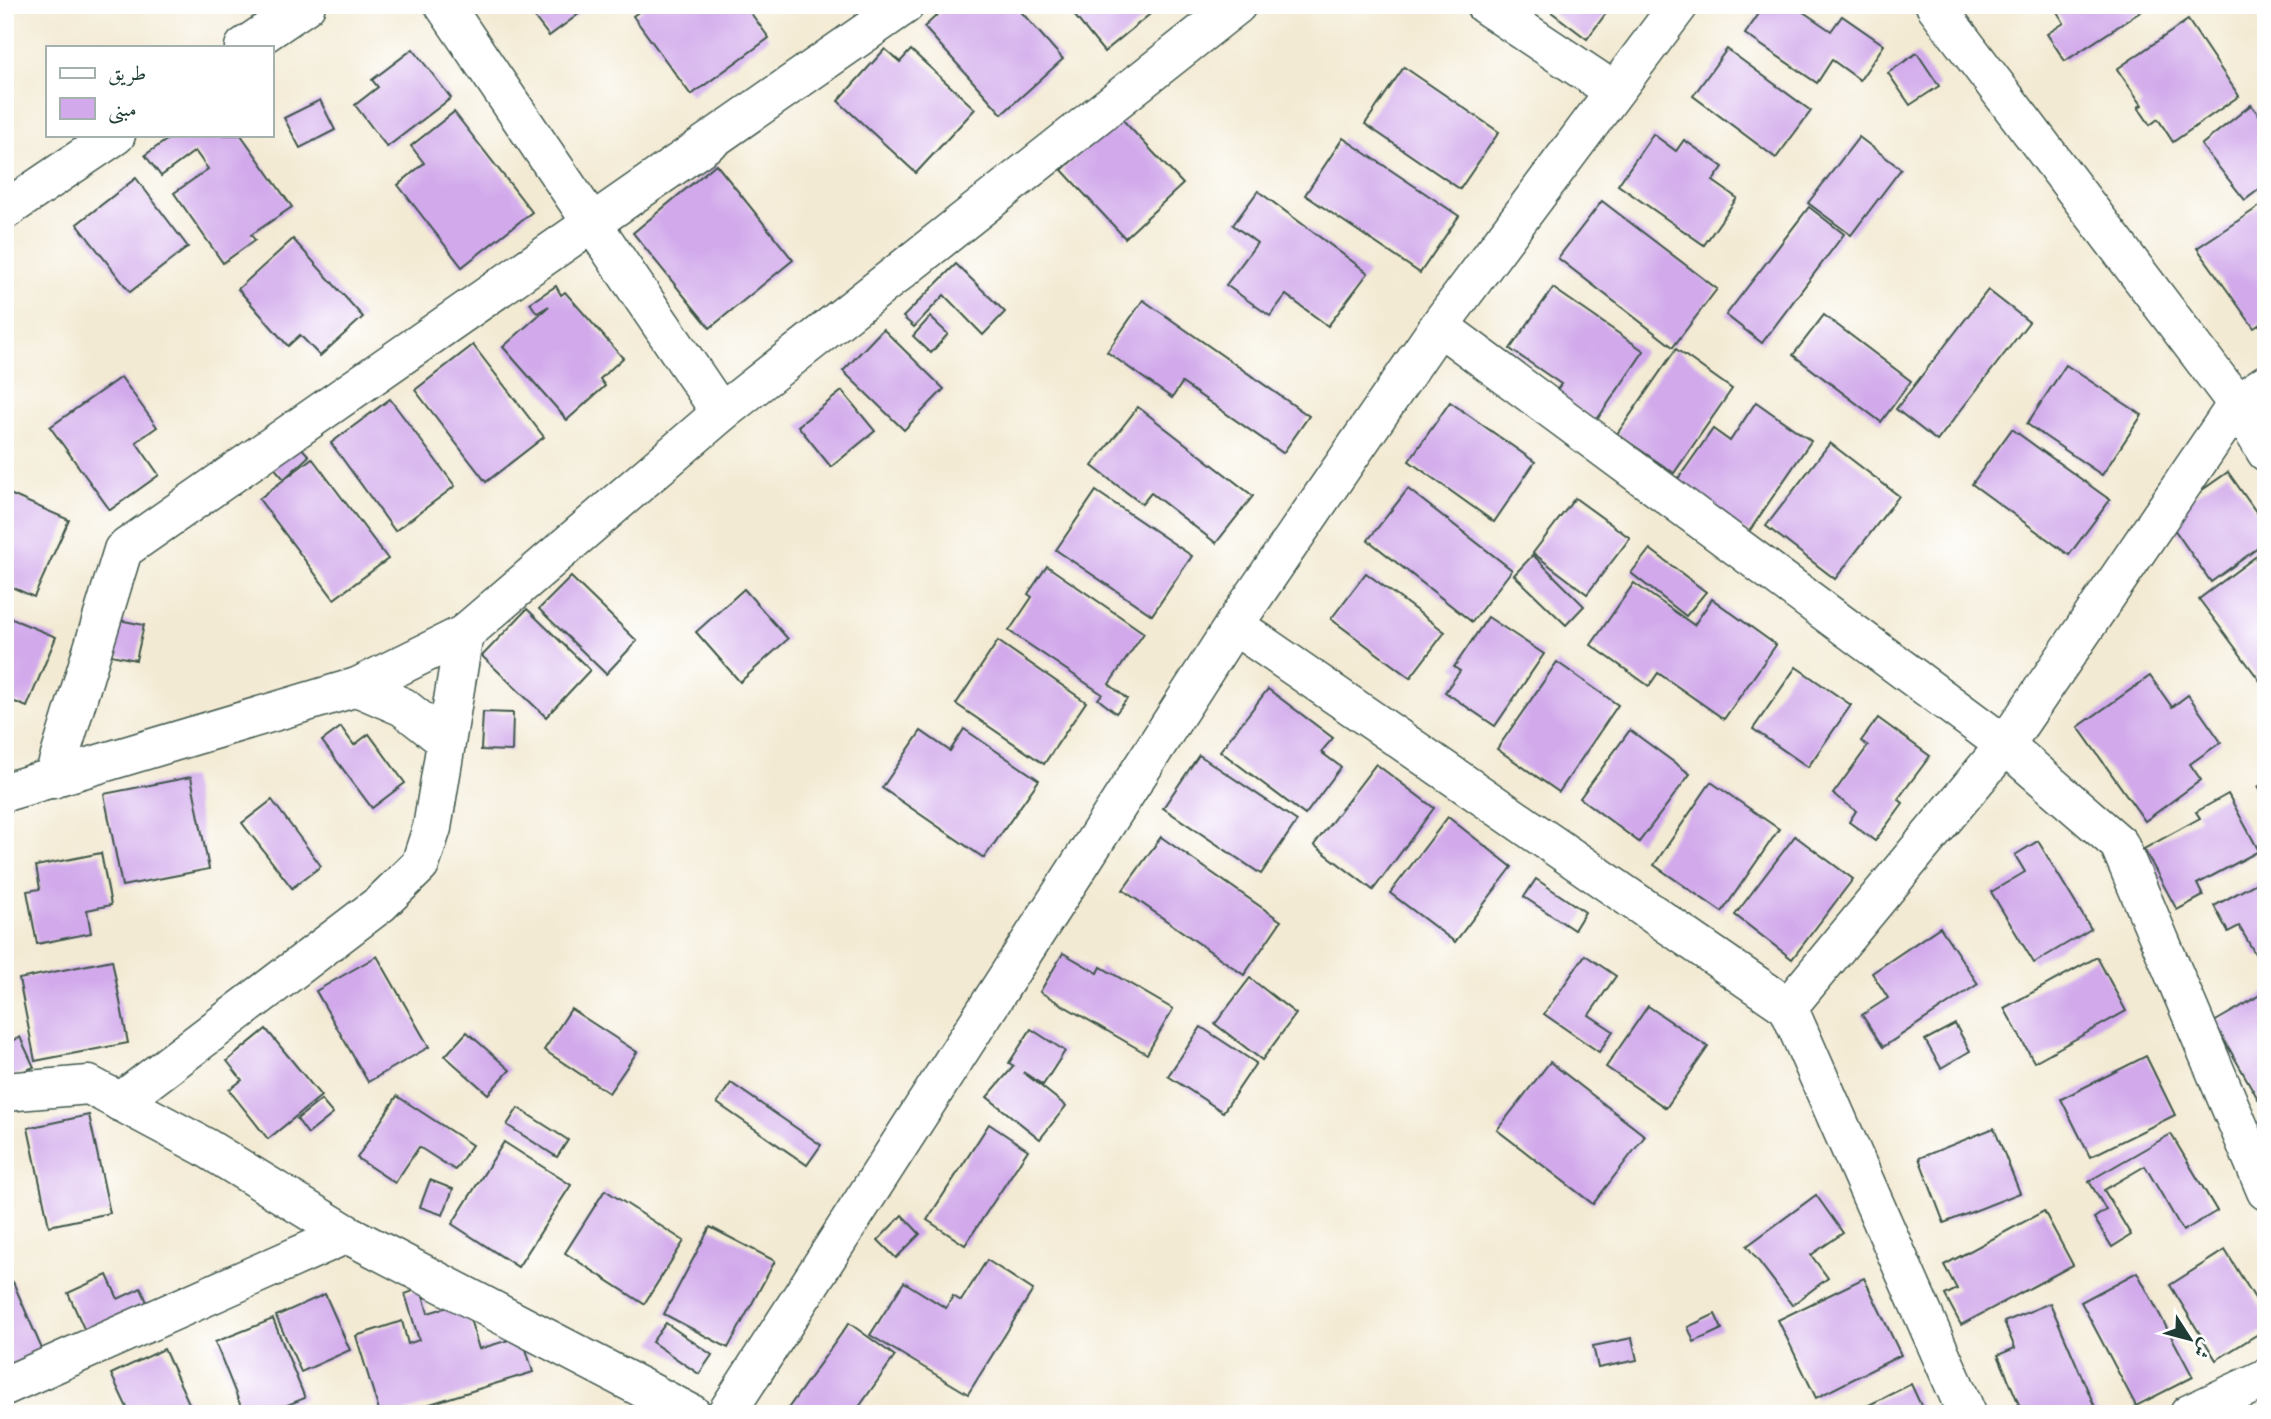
<svg xmlns="http://www.w3.org/2000/svg" width="2271" height="1419" font-family="'Gentium Book Plus',Amiri,serif">
<rect width="100%" height="100%" fill="#fff"/>
<filter id="ink" filterUnits="userSpaceOnUse"><feTurbulence type="fractalNoise" baseFrequency=".0143" numOctaves="2"/><feDisplacementMap in="SourceGraphic" scale="14" xChannelSelector="R" yChannelSelector="G"/><feConvolveMatrix kernelMatrix="1 2 1 2 8 2 1 2 1" color-interpolation-filters="sRGB"/></filter>
<filter id="wash" filterUnits="userSpaceOnUse"><feTurbulence type="fractalNoise" baseFrequency=".00686" numOctaves="4" result="noise"/><feDisplacementMap in="SourceGraphic" scale="28" xChannelSelector="R" yChannelSelector="G"/><feGaussianBlur stdDeviation="1.57" result="paint"/><feColorMatrix in="noise" values="0 0 0 0 0 0 0 0 0 0 0 0 0 0 0 0 0 1.4 0 .05"/><feComposite in="paint" operator="in"/></filter>
<g filter="url(#wash)">
<rect width="100%" height="100%" fill="#f3ead3"/>
<g id="blocks">
<g fill="#d2aaeb">
<path d="M5,5H17L18,7L5,16Z"/>
<path d="M525,5H591L549,36Z"/>
<path d="M648,5H745L769,38L691,95L633,16Z"/>
<path d="M948,5H1015L1063,59L1002,114L924,27Z"/>
<path d="M1066,5H1161L1104,52Z"/>
<path d="M1542,5H1612L1587,39Z"/>
<path d="M1765,5H1793L1831,31L1842,16L1884,45L1860,80L1832,60L1817,83L1745,34Z"/>
<path d="M2053,5H2151L2065,61L2047,34L2064,23Z"/>
<path d="M2188,20L2239,96L2173,142L2158,119L2150,125L2138,107L2142,105L2117,69Z"/>
<path d="M413,49L451,98L387,147L355,105L378,87L372,80Z"/>
<path d="M885,49L900,62L911,50L975,109L916,173L838,101Z"/>
<path d="M1727,49L1811,111L1776,158L1693,96Z"/>
<path d="M1917,53L1939,86L1910,105L1888,73Z"/>
<path d="M1404,67L1499,132L1460,189L1365,124Z"/>
<path d="M320,100L335,130L300,148L284,118Z"/>
<path d="M2251,105L2266,123V184L2245,200L2201,145Z"/>
<path d="M454,112L532,212L462,267L398,185L424,163L411,146Z"/>
<path d="M1119,116L1183,184L1125,238L1062,170Z"/>
<path d="M1653,134L1676,151L1684,140L1723,167L1713,181L1737,198L1704,245L1618,185Z"/>
<path d="M174,135H241L292,207L251,235L255,240L223,263L174,193L208,169L195,151L161,176L145,155Z"/>
<path d="M1859,137L1901,169L1851,235L1808,203Z"/>
<path d="M1343,138L1459,216L1420,273L1305,195Z"/>
<path d="M716,164L793,260L710,328L633,233Z"/>
<path d="M136,178L188,247L130,292L77,224Z"/>
<path d="M1258,191L1368,273L1328,326L1286,295L1270,316L1226,285L1257,243L1233,225Z"/>
<path d="M1602,201L1717,289L1673,347L1558,258Z"/>
<path d="M2266,202V320L2254,328L2197,248Z"/>
<path d="M1809,207L1844,234L1762,343L1726,315Z"/>
<path d="M293,239L363,317L320,356L300,335L288,346L238,289Z"/>
<path d="M956,264L1005,312L983,335L944,295L914,327L903,317Z"/>
<path d="M556,286L561,295L565,292L623,358L600,379L605,386L567,420L503,347L549,306L537,313L530,303Z"/>
<path d="M1553,288L1644,351L1596,421L1555,393L1561,384L1510,349Z"/>
<path d="M1988,290L2029,322L1937,441L1896,409Z"/>
<path d="M1143,300L1309,416L1283,453L1182,383L1172,398L1107,352Z"/>
<path d="M1824,315L1911,381L1881,422L1793,355Z"/>
<path d="M930,317L948,334L931,353L913,336Z"/>
<path d="M883,329L944,389L904,430L843,371Z"/>
<path d="M473,345L544,437L486,482L415,390Z"/>
<path d="M1676,349L1732,389L1674,473L1617,434Z"/>
<path d="M2066,365L2142,415L2102,475L2027,424Z"/>
<path d="M121,377L157,427L136,442L159,475L110,510L50,427Z"/>
<path d="M842,391L875,431L831,467L798,426Z"/>
<path d="M390,399L455,486L395,531L331,443Z"/>
<path d="M1450,402L1535,462L1494,522L1409,461Z"/>
<path d="M1756,402L1811,441L1748,533L1675,483L1713,429L1730,441Z"/>
<path d="M1138,407L1253,496L1216,543L1151,493L1142,504L1092,466Z"/>
<path d="M2012,429L2110,500L2069,555L1972,484Z"/>
<path d="M296,442L309,456L284,479L271,464Z"/>
<path d="M1830,443L1899,496L1835,579L1766,526Z"/>
<path d="M312,458L388,559L334,599L259,499Z"/>
<path d="M2228,472L2266,526V542L2211,582L2165,516Z"/>
<path d="M1408,489L1512,570L1472,622L1368,540Z"/>
<path d="M1096,491L1192,556L1152,615L1056,550Z"/>
<path d="M5,492L69,520L34,597L5,584Z"/>
<path d="M1575,498L1630,538L1587,594L1533,553Z"/>
<path d="M1650,549L1706,592L1686,616L1631,573Z"/>
<path d="M2262,552L2266,557V689L2199,599Z"/>
<path d="M1533,555L1584,606L1566,625L1514,575Z"/>
<path d="M1047,566L1144,633L1109,684L1127,699L1116,713L1098,699L1102,694L1009,631L1032,597L1028,594Z"/>
<path d="M1366,573L1445,632L1410,678L1331,619Z"/>
<path d="M571,577L637,641L606,674L539,609Z"/>
<path d="M1634,583L1694,625L1712,599L1776,645L1724,719L1658,673L1649,686L1591,645Z"/>
<path d="M744,589L788,639L740,682L696,632Z"/>
<path d="M527,609L590,670L546,717L482,656Z"/>
<path d="M5,616L56,637L27,707L5,698Z"/>
<path d="M1488,617L1544,654L1495,726L1445,692L1460,671L1454,667Z"/>
<path d="M119,620L144,625L136,660L111,655Z"/>
<path d="M998,641L1086,702L1044,764L956,704Z"/>
<path d="M1557,662L1618,705L1559,792L1497,749Z"/>
<path d="M1796,667L1851,705L1808,767L1753,729Z"/>
<path d="M2150,676L2172,707L2188,695L2221,742L2190,764L2201,780L2145,821L2078,727Z"/>
<path d="M1268,689L1333,738L1321,752L1341,767L1305,815L1220,751Z"/>
<path d="M483,712L513,713L512,751L481,750Z"/>
<path d="M1878,718L1930,756L1898,799L1903,803L1875,841L1849,822L1856,811L1833,794L1868,746L1861,741Z"/>
<path d="M341,727L354,745L369,734L405,783L372,808L322,741Z"/>
<path d="M964,729L1039,780L984,858L882,788L921,731L950,751Z"/>
<path d="M1630,730L1690,774L1639,842L1580,798Z"/>
<path d="M1199,755L1297,821L1261,874L1163,808Z"/>
<path d="M1376,764L1434,808L1373,890L1314,845Z"/>
<path d="M191,777L209,869L122,886L104,794Z"/>
<path d="M2266,781V799L2258,787Z"/>
<path d="M1711,782L1779,829L1722,912L1654,865Z"/>
<path d="M2228,794L2259,851L2197,884L2203,896L2177,910L2144,849L2200,818L2196,812Z"/>
<path d="M272,800L321,866L292,888L242,823Z"/>
<path d="M1448,817L1512,867L1455,942L1390,893Z"/>
<path d="M1795,836L1853,879L1792,959L1735,915Z"/>
<path d="M1161,837L1281,921L1244,975L1123,890Z"/>
<path d="M2038,841L2091,929L2034,963L1991,892L2025,872L2015,855Z"/>
<path d="M101,853L111,905L87,910L91,933L37,944L27,891L40,889L36,866Z"/>
<path d="M1536,879L1585,912L1574,930L1524,897Z"/>
<path d="M2258,882L2266,895V952L2257,957L2239,926L2228,932L2214,906Z"/>
<path d="M1940,927L1978,984L1883,1047L1862,1015L1888,998L1872,973Z"/>
<path d="M1063,953L1098,973L1101,967L1173,1009L1147,1054L1040,992Z"/>
<path d="M1585,955L1616,976L1589,1015L1613,1031L1599,1052L1544,1014Z"/>
<path d="M377,956L429,1047L368,1082L316,991Z"/>
<path d="M2097,957L2126,1011L2034,1062L2004,1008Z"/>
<path d="M112,960L128,1043L35,1061L19,979Z"/>
<path d="M1250,978L1296,1014L1262,1060L1215,1024Z"/>
<path d="M2266,992V1095L2258,1099L2214,1022Z"/>
<path d="M1648,1006L1708,1047L1666,1108L1606,1067Z"/>
<path d="M571,1009L637,1052L609,1093L544,1050Z"/>
<path d="M1955,1024L1970,1051L1941,1068L1925,1040Z"/>
<path d="M1201,1027L1256,1063L1223,1112L1168,1076Z"/>
<path d="M266,1029L321,1096L268,1139L229,1090L242,1080L227,1061Z"/>
<path d="M1031,1029L1065,1051L1043,1085L1023,1072L1066,1106L1040,1139L987,1097L1014,1066L1009,1063Z"/>
<path d="M467,1032L510,1070L488,1094L445,1056Z"/>
<path d="M20,1037L34,1067L10,1077L5,1067V1044Z"/>
<path d="M2146,1056L2175,1115L2090,1157L2061,1099Z"/>
<path d="M1550,1062L1645,1136L1593,1204L1497,1130Z"/>
<path d="M731,1083L821,1145L807,1165L717,1103Z"/>
<path d="M397,1096L472,1145L455,1170L419,1147L395,1183L357,1158Z"/>
<path d="M321,1100L333,1114L308,1134L297,1119Z"/>
<path d="M518,1108L568,1140L557,1157L507,1125Z"/>
<path d="M89,1115L110,1213L49,1226L28,1128Z"/>
<path d="M989,1124L1028,1150L965,1245L927,1220Z"/>
<path d="M1994,1128L2020,1193L1944,1223L1919,1158Z"/>
<path d="M2171,1134L2217,1211L2183,1231L2145,1166L2104,1190L2131,1235L2112,1247L2094,1218L2106,1210L2089,1181Z"/>
<path d="M504,1142L571,1185L518,1267L452,1224Z"/>
<path d="M430,1180L453,1189L443,1215L420,1207Z"/>
<path d="M605,1190L684,1241L644,1304L565,1253Z"/>
<path d="M1816,1195L1843,1233L1811,1255L1828,1278L1792,1305L1747,1246Z"/>
<path d="M2044,1211L2073,1265L1961,1325L1945,1295L1957,1289L1944,1265Z"/>
<path d="M902,1215L920,1234L896,1258L878,1240Z"/>
<path d="M710,1227L775,1261L728,1348L664,1314Z"/>
<path d="M2225,1250L2266,1316V1329L2216,1360L2170,1285Z"/>
<path d="M987,1260L1033,1290L968,1394L870,1335L904,1282L946,1308L953,1296L961,1301Z"/>
<path d="M2137,1272L2193,1377L2136,1406L2081,1302Z"/>
<path d="M107,1275L118,1299L141,1288L155,1321L93,1349L68,1293Z"/>
<path d="M1864,1278L1901,1355L1816,1398L1778,1320Z"/>
<path d="M13,1282L48,1363L5,1381V1285Z"/>
<path d="M421,1288L428,1313L465,1302L479,1349L522,1336L533,1372L398,1414H380L356,1336L402,1321L408,1344L419,1340L405,1294Z"/>
<path d="M325,1294L350,1350L301,1372L276,1316Z"/>
<path d="M2050,1303L2098,1414H2023L1998,1355L2015,1348L2004,1322Z"/>
<path d="M1715,1314L1722,1329L1694,1342L1688,1327Z"/>
<path d="M273,1319L305,1398L265,1414H244L215,1342Z"/>
<path d="M666,1323L712,1355L699,1374L652,1342Z"/>
<path d="M849,1323L895,1356L854,1414H784Z"/>
<path d="M1632,1338L1637,1360L1598,1368L1593,1346Z"/>
<path d="M164,1349L194,1414H130L111,1374Z"/>
<path d="M1911,1384L1925,1414H1851Z"/>
</g>
</g>
</g>
<g filter="url(#ink)">
<use href="#blocks" fill-opacity="0" stroke="#3f574c" stroke-width="2"/>
<g fill="none" stroke-linecap="round" stroke-linejoin="round">
<g stroke="#3f574c" stroke-width="41">
<g id="minor">
<path d="M444,5L721,413"/>
<path d="M1485,5L1614,91"/>
<path d="M1935,5L2237,404L2266,452"/>
<path d="M244,47L306,5"/>
<path d="M5,210L116,135"/>
<path d="M1439,326L2005,745L2119,844L2266,1191"/>
<path d="M1234,625L1788,1007L2005,745L2237,404L2266,384"/>
<path d="M357,687L403,707L446,741"/>
<path d="M53,779L123,550L905,5"/>
<path d="M5,792L357,687L464,634"/>
<path d="M1788,1007L1967,1414"/>
<path d="M5,1092L89,1085L205,1147L347,1234L692,1414"/>
<path d="M120,1102L380,904L420,865L432,828L464,634L721,413L1237,5"/>
<path d="M5,1386L347,1234"/>
<path d="M726,1414L1234,625L1439,326L1679,5"/>
<path d="M2189,1414L2266,1378"/>
</g>
</g>
<use href="#minor" stroke="#fff" stroke-width="38"/>
</g>
</g>
<rect width="2271" height="1419" fill="none" stroke="#fff" stroke-width="28"/>
<rect x="46" y="46" width="228" height="91" fill="#ffffff" stroke="#a5b1ae" stroke-width="2"/>
<rect x="60" y="68" width="35" height="10" fill="#ffffff" stroke="#a5b1ae" stroke-width="2"/>
<text x="108" y="80" font-size="21" fill="#1f3d34">طريق</text>
<rect x="60" y="98" width="35" height="21" fill="#d2aaeb" stroke="#a5b1ae" stroke-width="2"/>
<text x="108" y="116" font-size="21" fill="#1f3d34">مبنى</text>
<g transform="translate(2190 1339) rotate(126)" stroke="#ffffff" stroke-width="5" paint-order="stroke">
<path d="M0-5L12 26L0 18L-12 26Z" fill="#1f3d34"/>
<text y="-10" font-size="19" font-weight="bold" text-anchor="middle" fill="#1f3d34">ش</text>
</g>
</svg>
